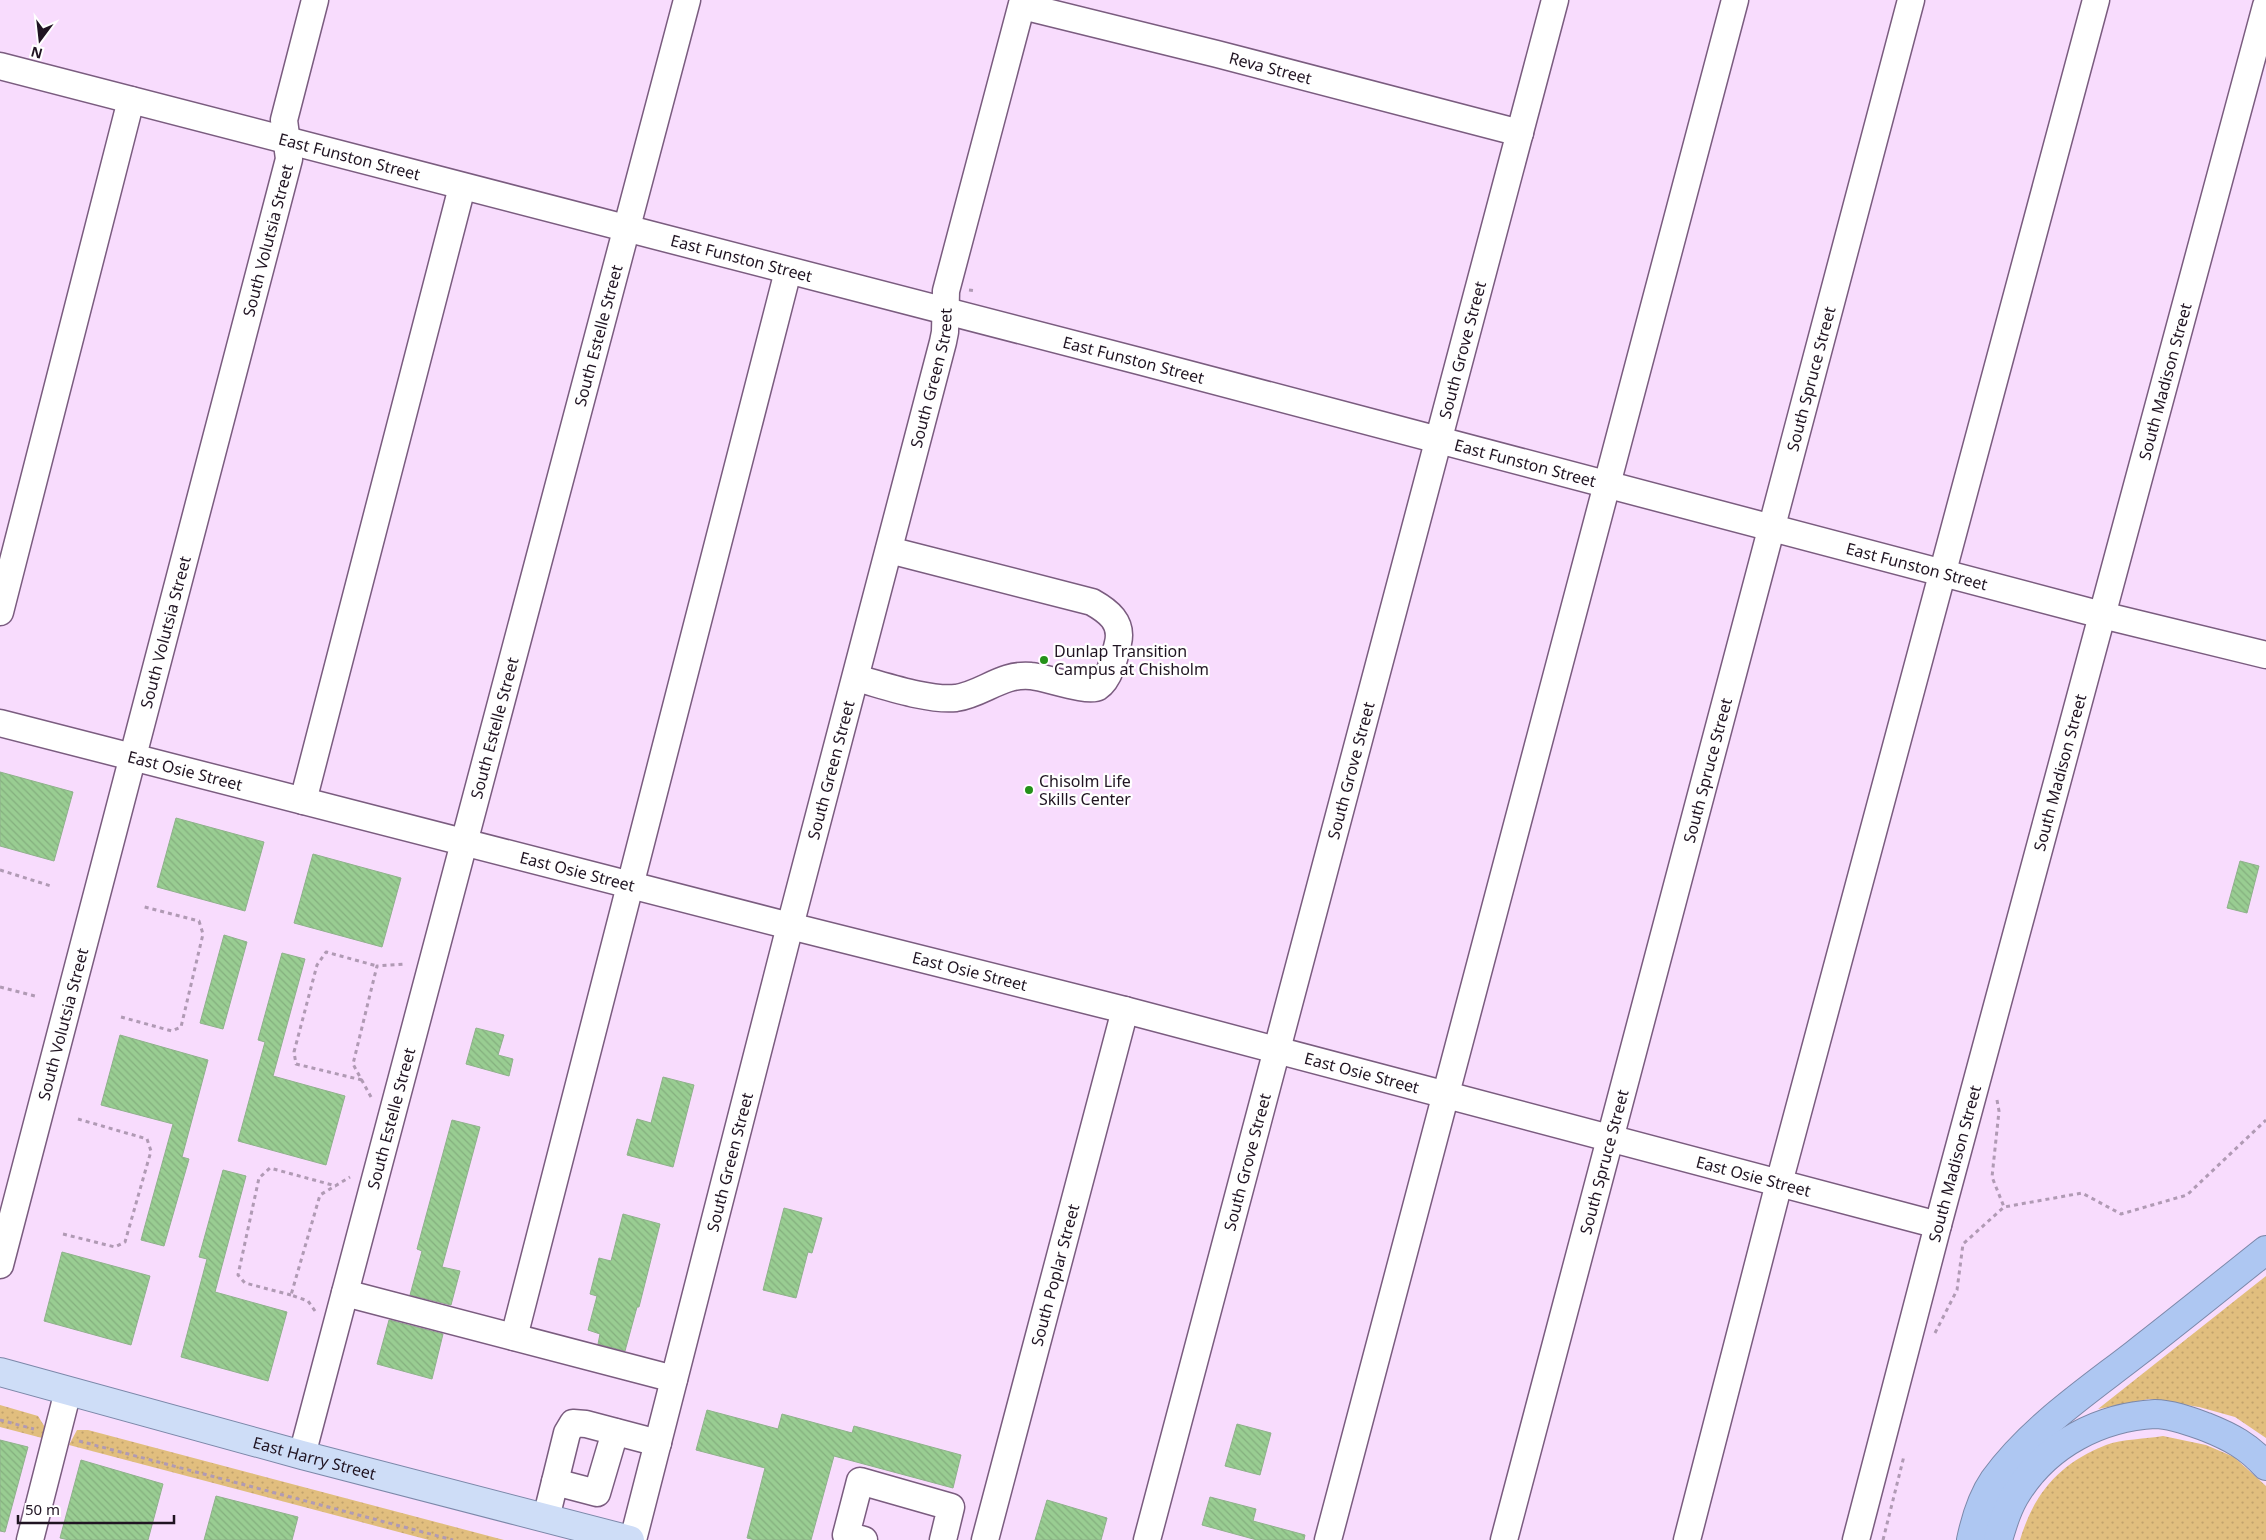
<svg xmlns="http://www.w3.org/2000/svg" width="2266" height="1540" font-family="'Noto Sans',sans-serif">
<defs>
<pattern id="green-dots" width="8" height="8" patternUnits="userSpaceOnUse" patternTransform="scale(1.25)"><rect width="8" height="8" fill="#e1be7e"/><path d="M2 2h.1M6 6h.1" fill="none" stroke="#c1a26d" stroke-width="1.8" stroke-linecap="round"/></pattern>
<pattern id="building-back-hatch" width="6" height="6" patternUnits="userSpaceOnUse" patternTransform="scale(1.25)"><rect width="6" height="6" fill="#99cd92"/><path d="M-1 5l2 2M0 0l6 6M5-1l2 2" fill="none" stroke="#84af7e"/></pattern>
</defs>
<rect width="100%" height="100%" fill="#f8dcfd"/>
<g fill="url(#green-dots)">
<path d="M2266,1276V1438L2235,1417L2199,1407L2149,1399L2098,1409Z"/>
<path d="M0,1405L38,1416L46,1429V1439L0,1427Z"/>
<path d="M77,1430H88L504,1540H429L69,1445Z"/>
<path d="M2163,1436L2206,1445L2234,1457L2266,1486V1540H2020C2034,1493 2060,1463 2106,1445C2121,1439 2147,1439 2163,1436Z"/>
</g>
<g fill="url(#building-back-hatch)" stroke="#8fb18b">
<path d="M0,772L73,792L54,861L0,846Z"/>
<path d="M176,818L264,842L245,911L157,887Z"/>
<path d="M313,854L401,878L382,947L294,923Z"/>
<path d="M2240,861L2259,866L2247,913L2227,908Z"/>
<path d="M224,935L247,942L223,1029L200,1023Z"/>
<path d="M282,953L305,959L273,1076L345,1096L326,1165L238,1141L265,1042L258,1040Z"/>
<path d="M476,1028L504,1035L498,1055L513,1059L509,1076L466,1064Z"/>
<path d="M120,1035L208,1060L182,1157L189,1159L164,1246L141,1240L173,1124L101,1105Z"/>
<path d="M663,1077L694,1085L673,1167L627,1155L637,1119L651,1123Z"/>
<path d="M452,1120L480,1127L442,1267L460,1271L451,1305L410,1295L422,1251L417,1249Z"/>
<path d="M223,1170L246,1176L215,1292L287,1312L268,1381L181,1357L207,1259L199,1257Z"/>
<path d="M784,1208L822,1218L812,1253L808,1252L796,1298L763,1290Z"/>
<path d="M623,1214L660,1224L639,1307H637L625,1351L598,1344L600,1334L588,1330L597,1296L590,1294L599,1258L611,1261Z"/>
<path d="M62,1252L150,1276L131,1345L44,1321Z"/>
<path d="M389,1320L443,1334L432,1379L377,1364Z"/>
<path d="M707,1410L778,1429L782,1414L852,1433L854,1426L961,1455L953,1488L834,1456L811,1540H755L747,1538L765,1468L696,1450Z"/>
<path d="M1237,1424L1271,1433L1260,1475L1225,1466Z"/>
<path d="M0,1440L28,1447L5,1532L0,1531Z"/>
<path d="M81,1460L163,1484L148,1540H69L60,1538Z"/>
<path d="M216,1496L298,1517L292,1540H204Z"/>
<path d="M1210,1497L1256,1509L1253,1521L1305,1535L1304,1540H1257L1202,1525Z"/>
<path d="M1047,1500L1107,1518L1101,1540H1035Z"/>
</g>
<g fill="none" stroke-linecap="round" stroke-linejoin="round">
<g stroke="#7a5c7f" stroke-width="29">
<g id="minor">
<path id="s1" d="M1022,6L1217,54L1520,133"/>
<path id="s2" d="M0,66L1139,361L2102,615L2266,655"/>
<path d="M0,612L131,100"/>
<path d="M856,678C883,685 928,701 956,698C983,694 1002,673 1031,676C1045,677 1088,693 1098,687C1110,679 1115,656 1118,643C1123,622 1108,611 1092,602L889,550"/>
<path id="s3" d="M0,723L790,926L1125,1010L1938,1225"/>
<path d="M303,801L462,187"/>
<path id="s4" d="M0,1265L289,159L284,120L315,0"/>
<path d="M345,1293L674,1379"/>
<path d="M514,1337L788,271"/>
<path id="s5" d="M302,1455L687,0"/>
<path d="M555,1482L597,1493L615,1432"/>
<path d="M546,1518L567,1433L573,1423L586,1424L658,1443"/>
<path d="M30,1540L68,1391"/>
<path id="s6" d="M633,1540L790,926L943,342L945,332L946,291L1023,0"/>
<path d="M864,1540L846,1535L860,1481L951,1507L943,1540"/>
<path id="s7" d="M985,1540L1125,1010"/>
<path id="s8" d="M1147,1540L1555,0"/>
<path d="M1328,1540L1735,0"/>
<path id="s9" d="M1504,1540L1911,0"/>
<path d="M1687,1540L1779,1183L2096,0"/>
<path id="s10" d="M1856,1540L1938,1225L2266,6"/>
</g>
</g>
<g stroke="#7c88a9" stroke-width="30">
<g id="major">
<path id="s11" d="M0,1372L302,1455L630,1540"/>
</g>
</g>
<g stroke="#7c88a9" stroke-width="30">
<g id="highway">
<path d="M1971,1540C1975,1521 1983,1496 1994,1480C2031,1429 2086,1392 2135,1354C2179,1320 2222,1285 2266,1250"/>
<path d="M1998,1540C2003,1523 2008,1506 2018,1491C2048,1444 2100,1417 2155,1414C2171,1414 2192,1422 2206,1427C2231,1437 2248,1446 2266,1466"/>
</g>
</g>
<g stroke="#b09ab4" stroke-width="3" stroke-dasharray="4 4" stroke-linecap="butt">
<path d="M969,290L976,291"/>
<path d="M0,870L51,886"/>
<path d="M0,987L35,996"/>
<path d="M121,1017L172,1031L181,1027L203,934L199,921L141,906"/>
<path d="M362,1080L296,1064L294,1052L317,965L326,952L377,966"/>
<path d="M371,1097L353,1064L377,966L406,964"/>
<path d="M1997,1100L1999,1111L1992,1177L2004,1207"/>
<path d="M63,1234L115,1247L125,1242L151,1151L147,1139L78,1119"/>
<path d="M291,1295L245,1283L238,1275L259,1178L270,1168L336,1186"/>
<path d="M315,1311L308,1301L291,1295L320,1195L350,1177"/>
<path d="M1935,1333L1957,1290L1963,1244L2004,1207L2082,1193L2121,1214L2187,1195L2266,1120"/>
<path d="M0,1420L34,1429"/>
<path d="M79,1441L453,1540"/>
<path d="M1883,1540L1904,1456"/>
</g>
<use href="#minor" stroke="#fff" stroke-width="26"/>
<use href="#major" stroke="#ceddf7" stroke-width="28"/>
<use href="#highway" stroke="#aec7f2" stroke-width="28"/>
</g>
<g fill="#249119" stroke="#fff" stroke-width="2">
<circle cx="1044" cy="660" r="5"/>
<circle cx="1029" cy="790" r="5"/>
</g>
<g text-anchor="middle" stroke-width="4.5" stroke-linejoin="round" paint-order="stroke">
<g font-size="16" fill="#201422" stroke="#fff">
<text dy="6" stroke="none"><textPath href="#s1" startOffset="256">Reva Street</textPath></text>
<text dy="6" stroke="none"><textPath href="#s2" startOffset="361">East Funston Street</textPath></text>
<text dy="6" stroke="none"><textPath href="#s4" startOffset="1059">South Volutsia Street</textPath></text>
<text dy="6" stroke="none"><textPath href="#s2" startOffset="766">East Funston Street</textPath></text>
<text dy="6" stroke="none"><textPath href="#s5" startOffset="1158">South Estelle Street</textPath></text>
<text dy="6" stroke="none"><textPath href="#s8" startOffset="1231">South Grove Street</textPath></text>
<text dy="6" stroke="none"><textPath href="#s2" startOffset="1171">East Funston Street</textPath></text>
<text dy="6" stroke="none"><textPath href="#s6" startOffset="1200">South Green Street</textPath></text>
<text dy="6" stroke="none"><textPath href="#s9" startOffset="1201">South Spruce Street</textPath></text>
<text dy="6" stroke="none"><textPath href="#s10" startOffset="1199">South Madison Street</textPath></text>
<text dy="6" stroke="none"><textPath href="#s2" startOffset="1576">East Funston Street</textPath></text>
<text dy="6" stroke="none"><textPath href="#s2" startOffset="1981">East Funston Street</textPath></text>
<text dy="6" stroke="none"><textPath href="#s4" startOffset="654">South Volutsia Street</textPath></text>
<text dy="6" stroke="none"><textPath href="#s5" startOffset="752">South Estelle Street</textPath></text>
<text dy="6" stroke="none"><textPath href="#s3" startOffset="191">East Osie Street</textPath></text>
<text dy="6" stroke="none"><textPath href="#s6" startOffset="795">South Green Street</textPath></text>
<text dy="6" stroke="none"><textPath href="#s8" startOffset="796">South Grove Street</textPath></text>
<text dy="6" stroke="none"><textPath href="#s9" startOffset="796">South Spruce Street</textPath></text>
<text dy="6" stroke="none"><textPath href="#s10" startOffset="794">South Madison Street</textPath></text>
<text dy="6" stroke="none"><textPath href="#s3" startOffset="596">East Osie Street</textPath></text>
<text dy="6" stroke="none"><textPath href="#s3" startOffset="1001">East Osie Street</textPath></text>
<text dy="6" stroke="none"><textPath href="#s4" startOffset="249">South Volutsia Street</textPath></text>
<text dy="6" stroke="none"><textPath href="#s3" startOffset="1406">East Osie Street</textPath></text>
<text dy="6" stroke="none"><textPath href="#s5" startOffset="348">South Estelle Street</textPath></text>
<text dy="6" stroke="none"><textPath href="#s9" startOffset="391">South Spruce Street</textPath></text>
<text dy="6" stroke="none"><textPath href="#s6" startOffset="390">South Green Street</textPath></text>
<text dy="6" stroke="none"><textPath href="#s8" startOffset="391">South Grove Street</textPath></text>
<text dy="6" stroke="none"><textPath href="#s10" startOffset="389">South Madison Street</textPath></text>
<text dy="6" stroke="none"><textPath href="#s3" startOffset="1811">East Osie Street</textPath></text>
<text dy="6" stroke="none"><textPath href="#s7" startOffset="274">South Poplar Street</textPath></text>
<text dy="6" stroke="none"><textPath href="#s11" startOffset="326">East Harry Street</textPath></text>
</g>
<g font-size="16" fill="#201422" stroke="#fff" text-anchor="start">
<text x="1054" y="657">Dunlap Transition<tspan x="1054" dy="18">Campus at Chisholm</tspan></text>
<text x="1039" y="787">Chisolm Life<tspan x="1039" dy="18">Skills Center</tspan></text>
</g>
</g>
<g transform="translate(40 40) rotate(195)" stroke="#ffffff" stroke-width="4" paint-order="stroke">
<path d="M0-4L9 19L0 12L-9 19Z" fill="#201422"/>
<text y="-8" font-size="14" font-weight="bold" text-anchor="middle" fill="#201422">N</text>
</g>
<path d="M18 1515v8h156v-8" fill="none" stroke="#201422" stroke-width="2.5"/>
<text x="25" y="1515" font-size="15" fill="#201422" stroke="#ffffff" stroke-width="4" paint-order="stroke">50 m</text>
</svg>
